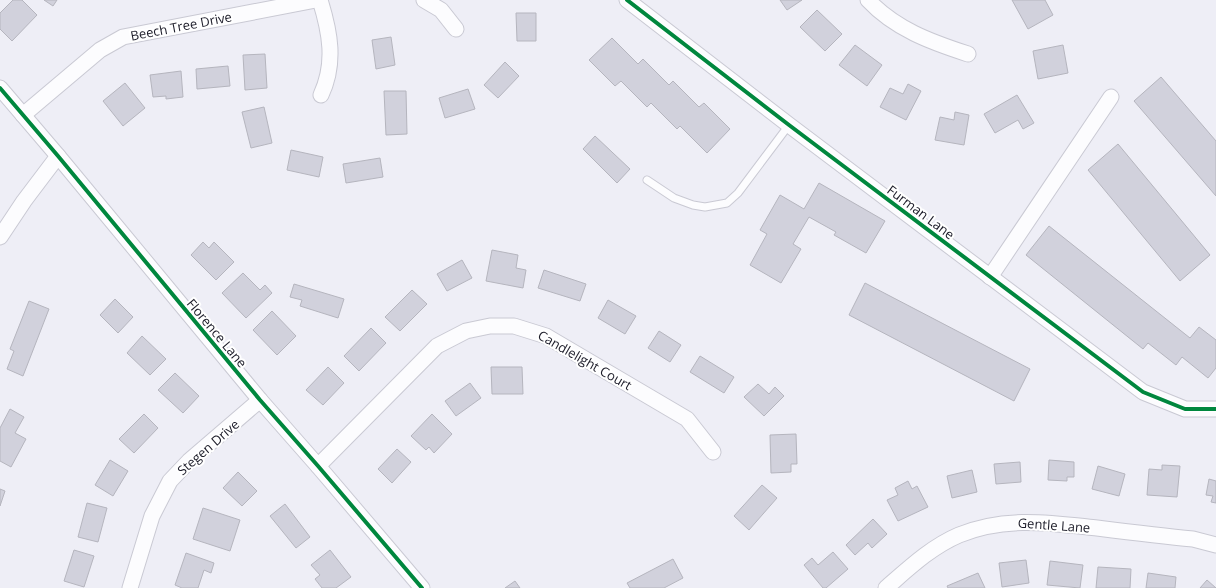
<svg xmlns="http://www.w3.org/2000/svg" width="1216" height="588" font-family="'Open Sans',sans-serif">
<rect width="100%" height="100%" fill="#eeeef6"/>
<g fill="#d1d1dc" stroke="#b5b5be">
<path d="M13,0H22L37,15L12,41L0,29V13Z"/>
<path d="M44,0H57L53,6Z"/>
<path d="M780,0H802L787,10Z"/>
<path d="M1012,0H1045L1053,15L1028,29Z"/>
<path d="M817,10L842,34L825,51L800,27Z"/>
<path d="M516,13H536V41H517Z"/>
<path d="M391,37L395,65L376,69L372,40Z"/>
<path d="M612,38L638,64L643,59L669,85L673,81L699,107L704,103L730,129L707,153L680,126L677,129L651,103L647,107L621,81L615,86L589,60Z"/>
<path d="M855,45L882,65L867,86L839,65Z"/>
<path d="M1063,45L1068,73L1038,79L1033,51Z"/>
<path d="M265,54L267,88L245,90L243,55Z"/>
<path d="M505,62L519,76L498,98L484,85Z"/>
<path d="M228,66L230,86L197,89L196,69Z"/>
<path d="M181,71L183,97L166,99V96L153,97L150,75Z"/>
<path d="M1161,77L1216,141V196L1134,101Z"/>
<path d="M125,83L145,108L123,126L103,101Z"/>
<path d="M908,84L921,91L906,120L880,107L890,88L903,94Z"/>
<path d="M468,89L475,109L445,118L439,98Z"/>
<path d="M384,91H406L407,134L386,135Z"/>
<path d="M1017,95L1034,123L1023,129L1018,120L995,133L984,114Z"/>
<path d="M264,107L272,143L251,148L242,112Z"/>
<path d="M955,112L969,115L964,145L935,140L940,117L954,120Z"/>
<path d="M595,136L630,169L617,183L583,149Z"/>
<path d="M1118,144L1210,255L1180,281L1088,170Z"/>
<path d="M291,150L323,157L319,177L287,170Z"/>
<path d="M380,158L383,177L346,183L343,164Z"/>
<path d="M819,183L885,221L866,253L834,235L836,232L809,217L793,244L801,249L781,283L750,265L767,234L760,230L780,195L804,209Z"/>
<path d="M1049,226L1190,338L1199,327L1216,340V368L1208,378L1182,357L1176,365L1148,343L1143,349L1026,255Z"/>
<path d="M203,242L209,248L214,242L234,262L216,280L191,255Z"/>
<path d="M492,250L518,255L516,268L526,270L523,288L486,281Z"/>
<path d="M462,260L472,278L447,291L437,274Z"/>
<path d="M544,270L586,284L580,301L538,288Z"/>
<path d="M243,273L260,290L265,285L272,293L246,318L222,293Z"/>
<path d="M865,283L1030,369L1014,401L849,315Z"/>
<path d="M294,284L344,299L338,318L300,306L302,300L290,297Z"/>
<path d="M412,290L427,304L400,331L385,317Z"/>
<path d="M115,299L133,317L118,333L100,315Z"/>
<path d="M608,300L636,316L625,334L598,318Z"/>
<path d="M29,301L49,309L23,376L7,369L14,351L10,349Z"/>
<path d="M272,311L296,336L277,355L253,330Z"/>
<path d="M371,328L386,343L359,371L344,356Z"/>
<path d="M659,331L681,345L670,362L648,348Z"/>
<path d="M142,336L166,359L150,375L127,353Z"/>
<path d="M700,356L734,377L724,393L690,372Z"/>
<path d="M328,367L344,383L323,405L306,390Z"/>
<path d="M491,367H522L523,394H492Z"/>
<path d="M175,373L199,396L183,413L158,390Z"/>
<path d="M470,383L481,398L456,416L445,401Z"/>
<path d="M758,384L769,394L775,387L784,396L764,416L744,397Z"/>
<path d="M10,409L24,417L15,433L26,439L11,467L0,461V428Z"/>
<path d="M144,414L158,428L134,453L119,439Z"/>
<path d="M432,414L452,434L434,453L429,447L426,450L411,436Z"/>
<path d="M796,434L797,464H791V472L771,473L770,435Z"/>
<path d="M397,449L411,462L392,483L378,469Z"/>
<path d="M110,460L128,471L113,496L95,485Z"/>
<path d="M1049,460L1074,462V477H1067V481L1048,480Z"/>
<path d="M1020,462L1021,482L996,484L994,464Z"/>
<path d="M1162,465L1180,466L1177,497L1147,495L1149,469L1162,470Z"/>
<path d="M1098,466L1125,474L1119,496L1092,489Z"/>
<path d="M972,470L977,492L952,498L947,476Z"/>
<path d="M238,472L257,491L242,506L223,488Z"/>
<path d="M1209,479L1216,481V503L1211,502L1213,496L1206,495Z"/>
<path d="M908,481L912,489L917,486L928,507L898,521L887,500L898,495L895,488Z"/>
<path d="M762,485L777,498L749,530L734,516Z"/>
<path d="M0,489L5,491L0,506Z"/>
<path d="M87,503L107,508L98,542L78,537Z"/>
<path d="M285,504L310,537L296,548L270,516Z"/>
<path d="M203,508L240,520L230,551L193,539Z"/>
<path d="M873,519L887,534L872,548L868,543L855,555L846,545Z"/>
<path d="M74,550L94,556L84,587L64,581Z"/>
<path d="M330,550L351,577L336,588H322L315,579L320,575L311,565Z"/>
<path d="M833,552L848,569L826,588H823L804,565L812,558L818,565Z"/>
<path d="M186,553L214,563L211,573L204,570L198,588H182L175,585Z"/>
<path d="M673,559L683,578L664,588H630L627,583Z"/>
<path d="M1026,560L1029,583L1002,587L999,563Z"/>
<path d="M1050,561L1083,565L1080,588L1047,585Z"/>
<path d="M1098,567L1131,569L1130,588H1096Z"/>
<path d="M978,573L985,588H948L947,586Z"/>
<path d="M1148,573L1176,577L1175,588H1146Z"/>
<path d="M1207,580L1216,588H1200Z"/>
<path d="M515,581L520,588H505Z"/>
</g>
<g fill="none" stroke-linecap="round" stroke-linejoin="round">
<g stroke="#c9c9d3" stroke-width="9">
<path id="lane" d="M647,180L674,198L693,205L705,207L727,203L738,193L789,125"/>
</g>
<g stroke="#c9c9d3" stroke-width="17">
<g id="street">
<path d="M320,0C330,32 336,63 321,95"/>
<path d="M424,0L441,10L456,29"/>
<path d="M627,0L789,125L1143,392L1185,409H1216"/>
<path d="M868,0C895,29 931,42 968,54"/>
<path d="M0,88L58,156L260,400L318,466L422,588"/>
<path d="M23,115L100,50L123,37L316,0"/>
<path d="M0,237L24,201L58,156"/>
<path d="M990,277L1111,97"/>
<path d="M318,466L437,346L466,331L490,326H514L546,336L687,419L713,452"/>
<path d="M130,588L152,516L170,481L189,461L260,400"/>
<path d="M886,588C909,568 931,547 959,535C1005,516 1050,523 1097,528C1129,532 1161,536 1193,539L1216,545"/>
</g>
</g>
<use href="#lane" stroke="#fcfcfe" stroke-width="7"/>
<use href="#street" stroke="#fcfcfe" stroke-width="15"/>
<g stroke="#fff" stroke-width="6">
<g id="cycleway">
<path d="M627,0L789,125L1143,392L1185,409H1216"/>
<path d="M0,88L58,156L260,400L318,466L422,588"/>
</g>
</g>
<use href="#cycleway" stroke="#00873e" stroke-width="4"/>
</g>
<g text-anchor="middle" stroke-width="4" stroke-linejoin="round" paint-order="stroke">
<g font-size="13" fill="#1b1b28" stroke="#fff">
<text transform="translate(181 26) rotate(-11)" y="5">Beech Tree Drive</text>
<text transform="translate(921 212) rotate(37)" y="5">Furman Lane</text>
<text transform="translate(217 333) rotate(50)" y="5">Florence Lane</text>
<text transform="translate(585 360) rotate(30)" y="5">Candlelight Court</text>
<text transform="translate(208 447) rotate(-41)" y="5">Stegen Drive</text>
<text transform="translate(1054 525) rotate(4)" y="5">Gentle Lane</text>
</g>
</g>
</svg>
